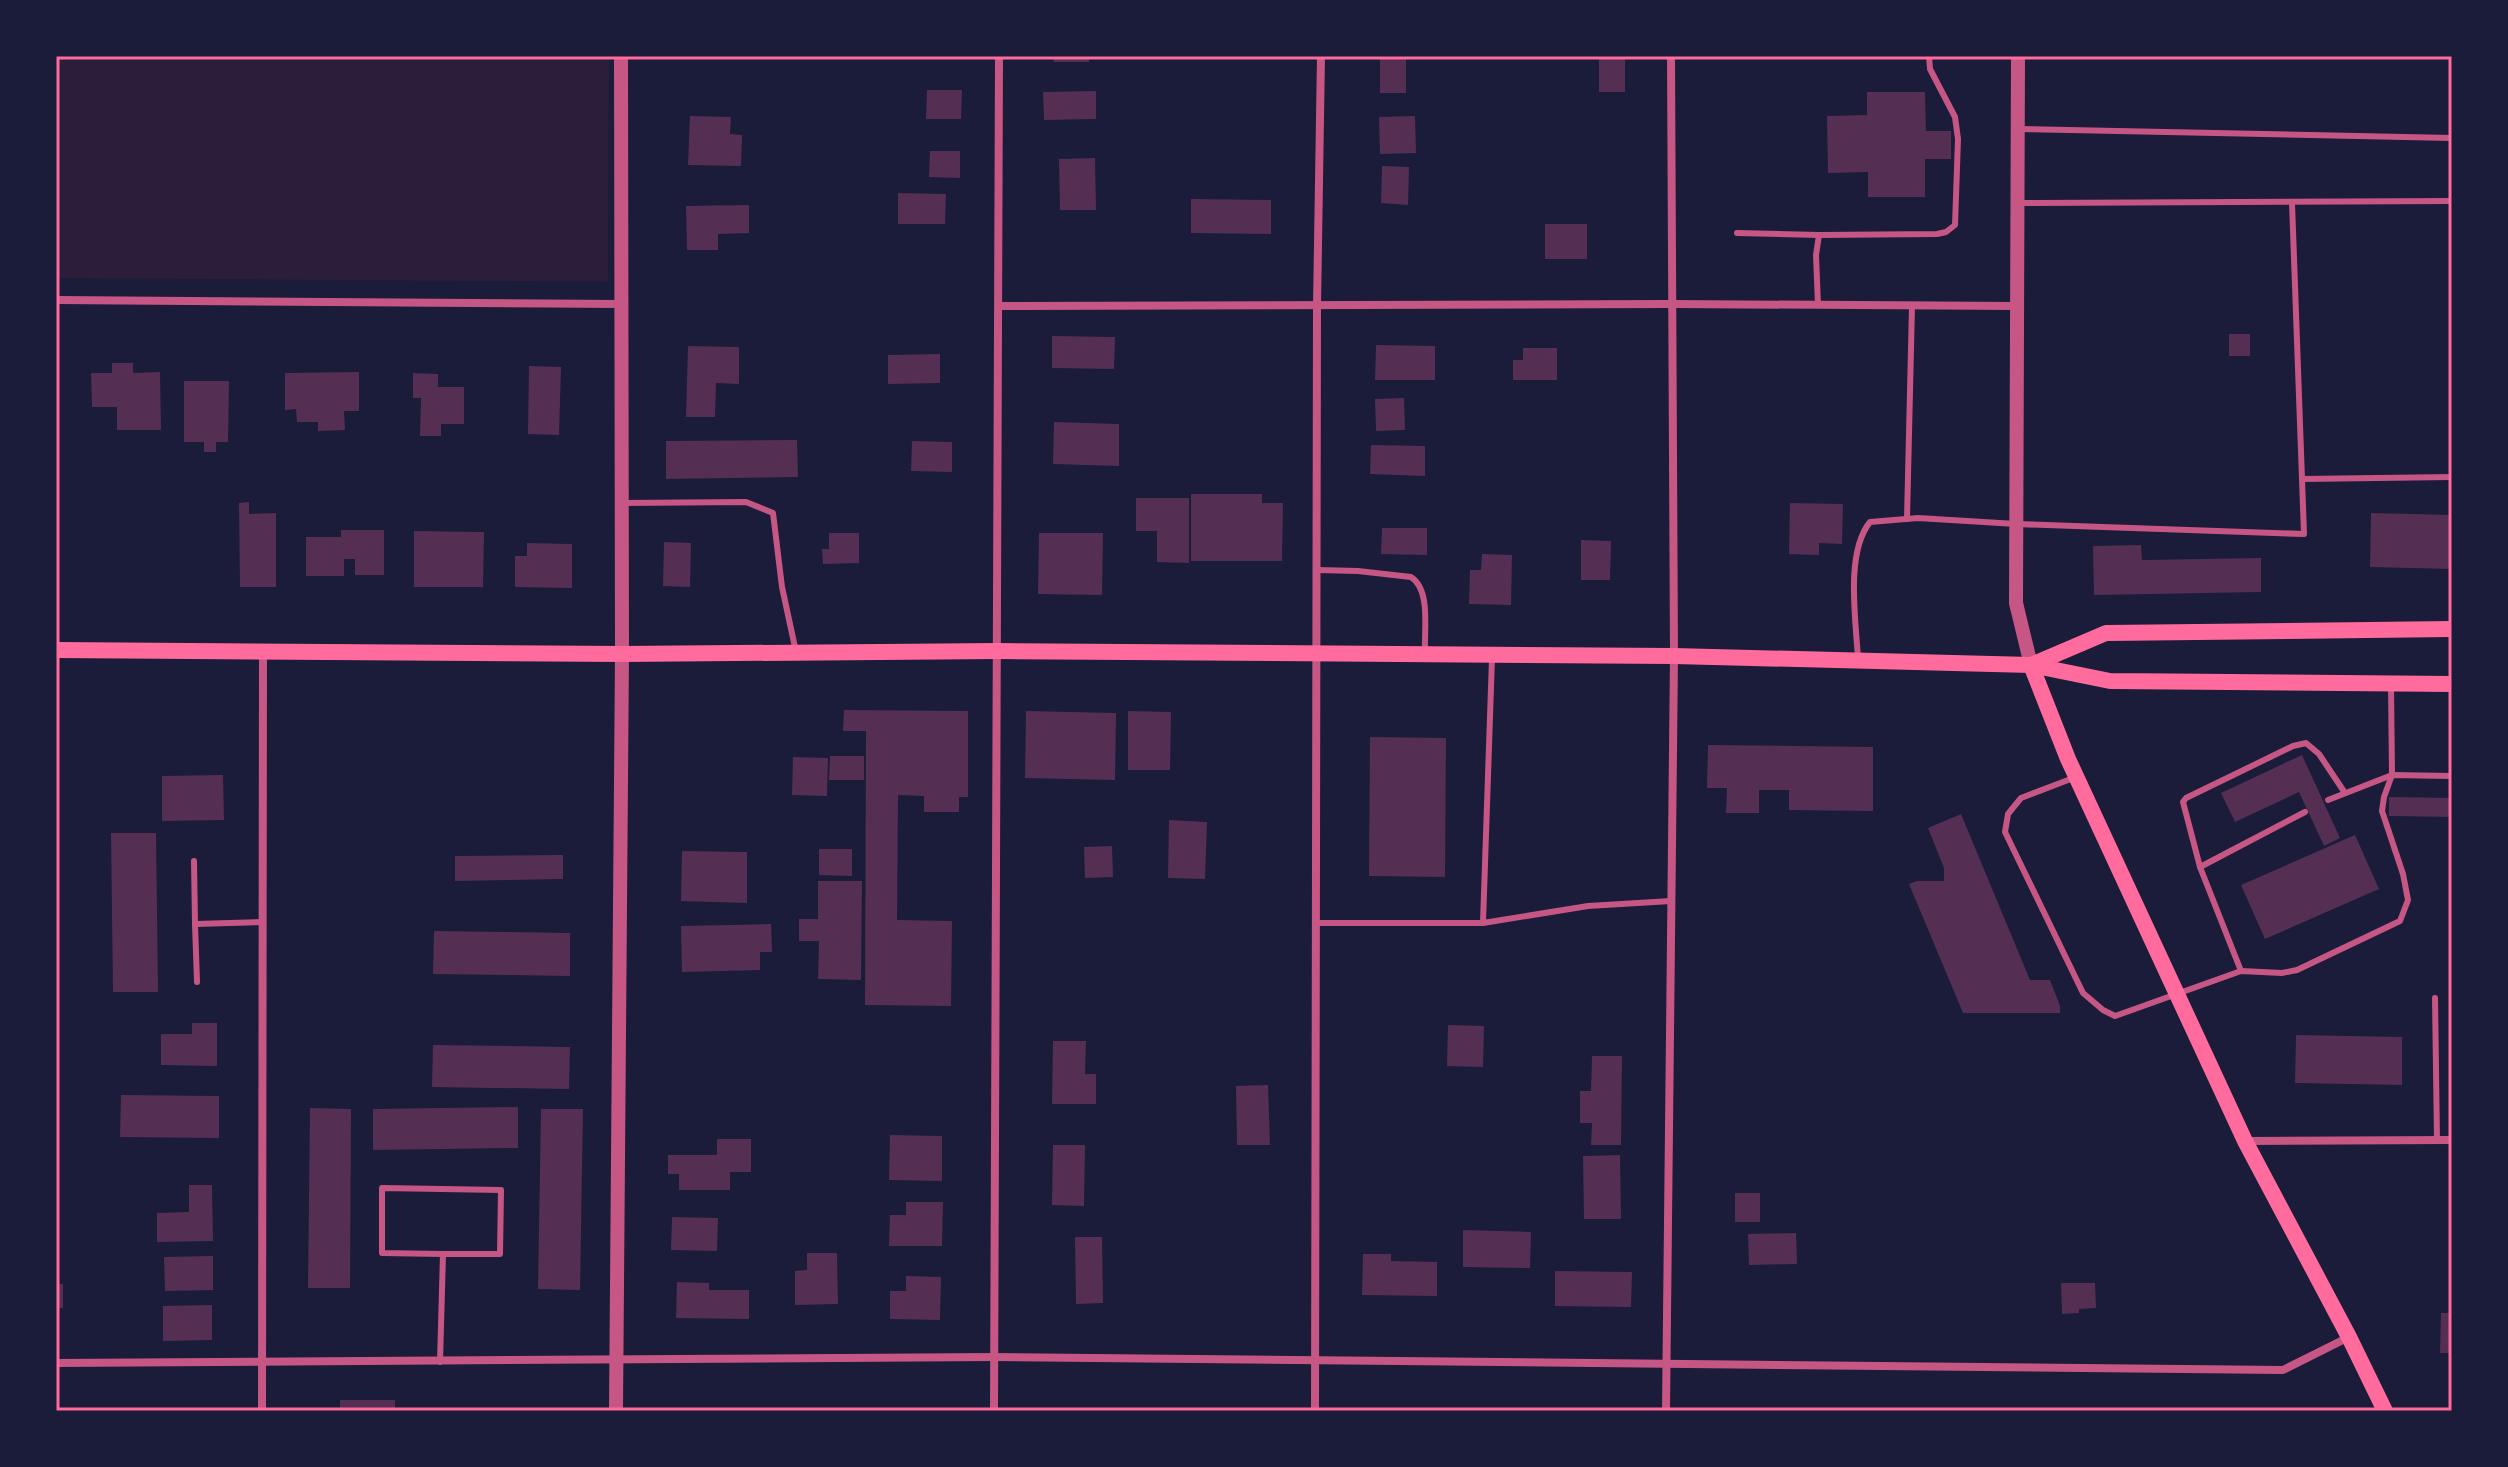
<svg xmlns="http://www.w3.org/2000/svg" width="2508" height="1467" font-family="Barlow,sans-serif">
<rect width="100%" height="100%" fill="#1b1b3a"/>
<path fill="#2a1e3b" d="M56,56H609L608,282L56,278Z"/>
<g fill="#542f53">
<path d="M1053,56H1089V62H1054Z"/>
<rect x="1380" y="56" width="26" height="37"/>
<rect x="1599" y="56" width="26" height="36"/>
<path d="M927,90H962L961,119H926Z"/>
<path d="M1096,91V119L1044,120L1043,92Z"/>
<path d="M1867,92H1925L1926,131H1951V159H1925V197H1868V172L1828,173L1827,116L1867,115Z"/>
<path d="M690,116L731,117L730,134L742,135L741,166L688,165Z"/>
<path d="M1415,116L1416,153L1380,154L1379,117Z"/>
<path d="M930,151H960V178L929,177Z"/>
<path d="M1095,158L1096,210H1060L1059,159Z"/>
<path d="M1382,166L1409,167L1408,205L1381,203Z"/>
<path d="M898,193L946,194L945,224H898Z"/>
<path d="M1191,199L1271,200V234L1191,233Z"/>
<path d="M749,205V233L718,234V250H687L686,206Z"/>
<rect x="1545" y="224" width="42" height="35"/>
<rect x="2229" y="334" width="21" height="22"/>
<path d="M1052,336L1115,337L1114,369L1052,368Z"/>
<path d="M1376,345L1435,346V380H1375Z"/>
<path d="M688,346L739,347V384L716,383L715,417H686Z"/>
<path d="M1523,348H1557V380H1513V360H1523Z"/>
<path d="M940,354V383L888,384V355Z"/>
<path d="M112,363H133V373L160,372L161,430H117V407H92L91,373H112Z"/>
<path d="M529,366L561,367L559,435L528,434Z"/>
<path d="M359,372V411H344L345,430L318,431V422H297L296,409L285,410V373Z"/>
<path d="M413,373L438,374V387H464V424H441V436H420L421,398H413Z"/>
<path d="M184,381H229L228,442H216V452H204V442H184Z"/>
<path d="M1404,398L1405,430L1376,431L1375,399Z"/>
<path d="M1054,422L1119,424V466L1053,464Z"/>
<path d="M797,440L798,477L666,479V441Z"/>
<path d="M912,441L952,442V472L911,471Z"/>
<path d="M1371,445L1425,446V476L1370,474Z"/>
<path d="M1191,494H1262V503H1283L1282,561H1191Z"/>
<path d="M1136,498H1189V563L1157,562V531H1136Z"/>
<path d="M249,502V514L276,513V587H240L239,503Z"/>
<path d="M1790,503L1843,504L1842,544L1819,543V555L1789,554Z"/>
<path d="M2371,513L2452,515V569L2370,567Z"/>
<path d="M1382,528H1427V555L1381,554Z"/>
<path d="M341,530H384V575H355V559H344V576H306V537H341Z"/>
<path d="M414,531L484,532L483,587H414Z"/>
<path d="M829,533H859V563L823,564L822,549H829Z"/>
<path d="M1039,533H1103L1102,595L1038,594Z"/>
<path d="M1581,540L1611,541L1610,580H1581Z"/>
<path d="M664,542L691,543L690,587L663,586Z"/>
<path d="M527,543L572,544V588L515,587V556H527Z"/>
<path d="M2141,545L2142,560L2261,558V592L2094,595L2093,546Z"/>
<path d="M1482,554L1512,555L1511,605L1469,604L1470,570H1481Z"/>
<path d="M844,710L968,711V797H959V812H924V796L898,795L897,920L952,921L951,1006L865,1005L866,731H843Z"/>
<path d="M1026,711L1116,713L1115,780L1025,778Z"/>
<path d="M1128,711L1171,712L1170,770H1128Z"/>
<path d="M1370,737L1446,738L1445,877L1369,876Z"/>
<path d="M1708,745L1873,747V811L1789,810V790H1759V813H1726L1727,788H1707Z"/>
<path d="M2302,755L2340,838L2324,846L2299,792L2235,822L2221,793Z"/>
<path d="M830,756H864V780H829Z"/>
<path d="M793,757L828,758L827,796L792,795Z"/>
<path d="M223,775L224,820L162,821V776Z"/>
<path d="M2389,797L2452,798V817L2389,816Z"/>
<path d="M1961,814L2030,980H2050L2060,1006V1013H1963L1909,884L1917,881H1944V868L1928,828Z"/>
<path d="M1169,820L1207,822L1205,879L1168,878Z"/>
<path d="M111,833H156L158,992H113Z"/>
<path d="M2355,835L2379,889L2265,939L2241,885Z"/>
<path d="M1112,846L1113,877L1085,878L1084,847Z"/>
<path d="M819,849H852V876L819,875Z"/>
<path d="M682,851L747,852V903L681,901Z"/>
<path d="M563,855V879L455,881V856Z"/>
<path d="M818,881H862L861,980L818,979L819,941H799V919H818Z"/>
<path d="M771,924L772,952H760V970L682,972L681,926Z"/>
<path d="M434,931L570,933V976L433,974Z"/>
<path d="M192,1023H217V1066L161,1065V1034H192Z"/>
<path d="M1448,1025L1484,1026L1483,1067L1447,1066Z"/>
<path d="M2296,1035L2402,1037V1085L2295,1083Z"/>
<path d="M1053,1041H1086L1085,1074H1096V1104H1052Z"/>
<path d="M433,1045L570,1047L569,1089L432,1087Z"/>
<path d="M1592,1056H1622L1621,1145H1591L1592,1123H1580V1091H1591Z"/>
<path d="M1268,1085L1270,1145H1237L1236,1086Z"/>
<path d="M121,1095L219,1096V1138L120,1137Z"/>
<path d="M518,1107V1148L373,1150V1109Z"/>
<path d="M310,1108L351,1109L350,1288H308Z"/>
<path d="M541,1109H583L580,1290L538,1289Z"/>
<path d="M890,1135L942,1136V1181L889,1180Z"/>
<path d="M717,1139H751V1172H730V1190H679V1174H668V1155H717Z"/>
<path d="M1053,1145H1085L1084,1206L1052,1205Z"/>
<path d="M1620,1155L1621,1219H1584L1583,1156Z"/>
<path d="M189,1185H212L213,1241L157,1242V1213L189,1212Z"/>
<rect x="1735" y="1193" width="25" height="29"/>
<path d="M906,1202H943L942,1246H889L890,1215H906Z"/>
<path d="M672,1217L718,1218L717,1251L671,1250Z"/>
<path d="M1463,1230L1531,1232L1530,1268L1463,1267Z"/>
<path d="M1796,1233L1797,1264L1749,1265L1748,1234Z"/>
<path d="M1075,1237H1102L1103,1303L1076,1304Z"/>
<path d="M807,1253H837L838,1304L795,1305V1271L807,1270Z"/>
<path d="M1363,1254H1391V1261L1437,1262V1296L1362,1295Z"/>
<path d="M213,1256V1290L165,1291L164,1257Z"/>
<path d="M1555,1271L1632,1272L1631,1307L1555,1306Z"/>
<path d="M906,1276L941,1277L940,1320L890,1319V1291H906Z"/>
<path d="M677,1282L709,1283V1290H749V1319L676,1318Z"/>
<path d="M2061,1283H2095L2096,1308L2079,1309V1313L2062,1314Z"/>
<rect x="56" y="1284" width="7" height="24"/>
<path d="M212,1305V1340L163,1341V1306Z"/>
<path d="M2441,1313H2452V1353H2440Z"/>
<rect x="340" y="1400" width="55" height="11"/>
</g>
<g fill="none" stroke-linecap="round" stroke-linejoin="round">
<g stroke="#c65784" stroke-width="6">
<path d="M2017,129L2452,138"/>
<path d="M2017,203L2452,201"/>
<path d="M2292,203L2302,479"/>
<path d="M1737,233L1819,235"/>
<path d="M1818,305L1816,255L1819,235L1937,234L1946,232L1955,225L1958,139L1955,117L1930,69L1929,56"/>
<path d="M622,503L746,502L773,513L782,587L796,652"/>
<path d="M1907,519L1912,306"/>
<path d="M1317,570L1358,571L1411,577C1431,590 1424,629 1425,651"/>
<path d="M1858,659C1856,621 1845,553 1870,522L1918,518L2016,524L2304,534L2302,479L2452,477"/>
<path d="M2076,777L2021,798L2008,814L2005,832L2083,993L2103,1010L2115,1016L2241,971L2282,973L2297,970L2400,921L2408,900L2403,874L2382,811L2384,797L2392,775L2391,684"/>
<path d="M2328,800L2392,775L2452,776"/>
<path d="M194,861L195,924"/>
<path d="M2200,867L2183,802L2186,798L2293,746L2306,743L2319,754L2345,793"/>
<path d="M1317,923H1483L1492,658"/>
<path d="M1483,923L1588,906L1671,901"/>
<path d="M2241,971L2200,867L2305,812"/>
<path d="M197,982L195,924L263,922"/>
<path d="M2435,998L2437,1140"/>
<path d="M440,1362L443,1254H500L501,1190L382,1188V1253L443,1254"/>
</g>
<g stroke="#c65784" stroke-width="8">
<path d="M56,300L621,304"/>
<path d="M999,306L1671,304L2016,306"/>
<path d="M2246,1141L2452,1140"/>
<path d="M56,1363L995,1357L2283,1370L2349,1337"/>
<path d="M262,1411L263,651"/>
<path d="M994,1411L999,56"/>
<path d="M1315,1411L1317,306L1321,56"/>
<path d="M1666,1411L1674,656L1671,56"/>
</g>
<g stroke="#c65784" stroke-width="14">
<path d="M2018,56L2016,603L2031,665"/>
<path d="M616,1411L622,654L621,56"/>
</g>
<g stroke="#ff6b9d" stroke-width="16">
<path d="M56,650L622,654L998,651L1674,656L2031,665L2110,681L2452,684"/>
<path d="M2031,665L2068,759L2245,1141L2349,1337L2385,1411"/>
<path d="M2031,665L2106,633L2452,629"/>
</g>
</g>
<rect width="2508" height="1467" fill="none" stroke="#1b1b3a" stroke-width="116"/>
<rect x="58" y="58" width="2392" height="1351" fill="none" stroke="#ff6b9d" stroke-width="3"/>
</svg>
